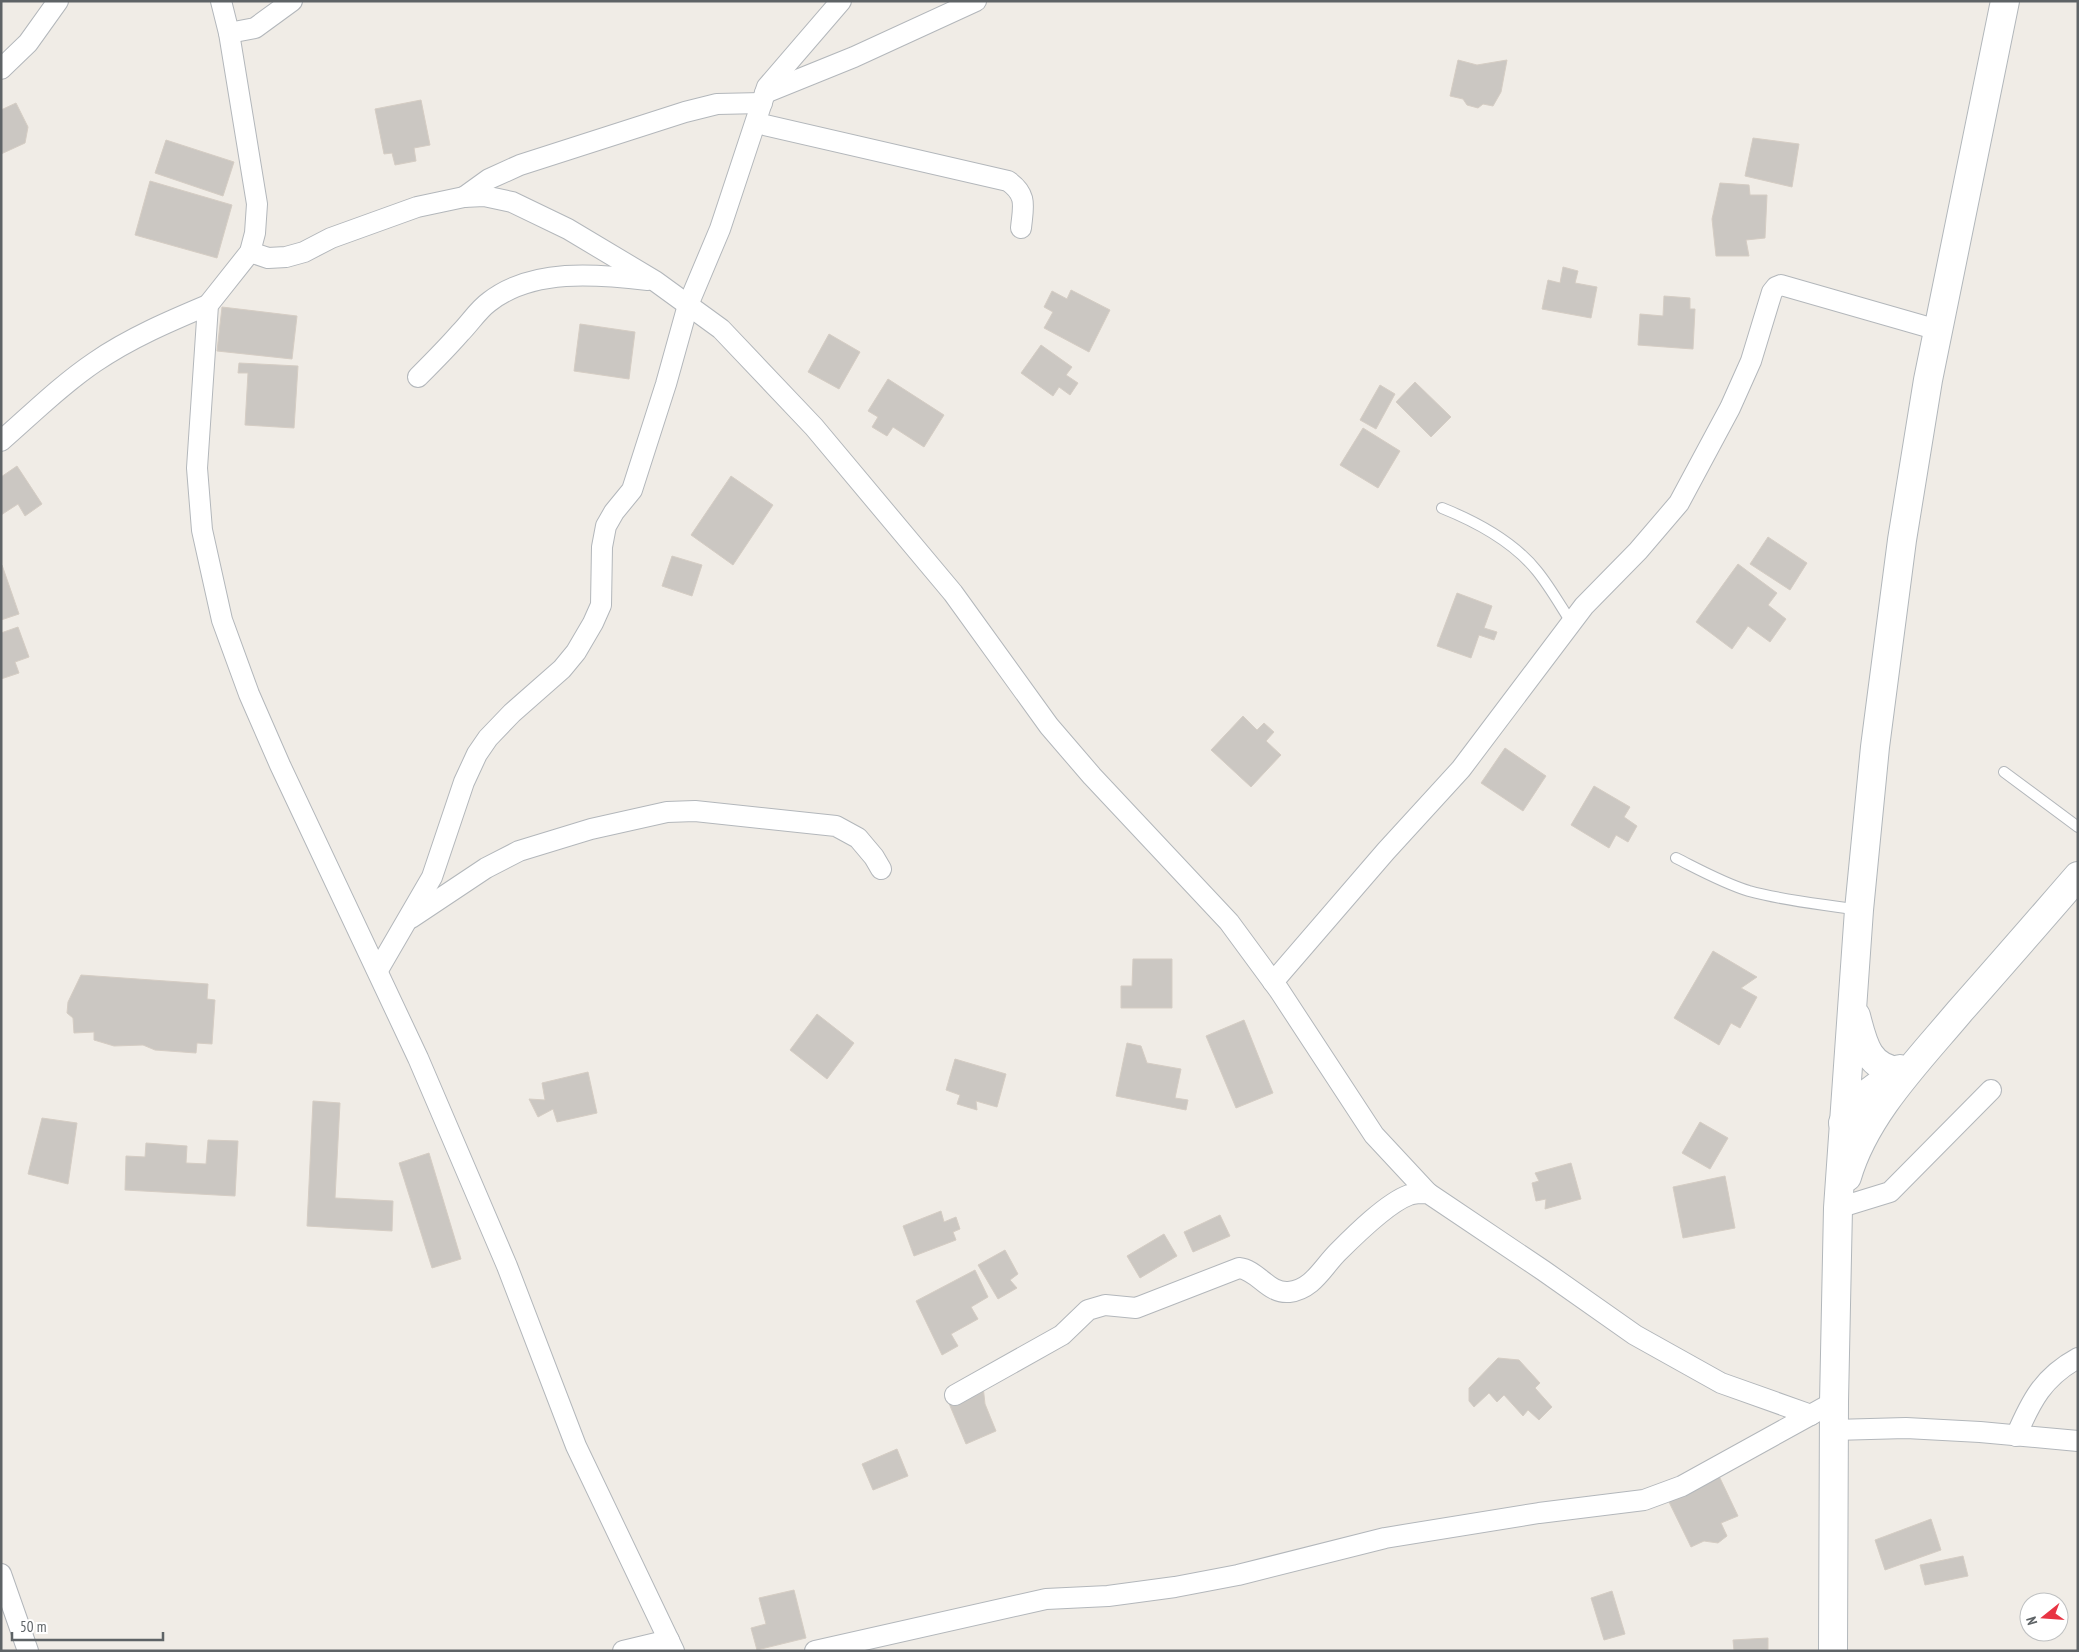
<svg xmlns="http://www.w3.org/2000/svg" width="2079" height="1652" font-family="'PT Sans Narrow',sans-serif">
<rect width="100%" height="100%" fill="#f0ece6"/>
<g fill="#cbc7c2" stroke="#d5cdc4">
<path d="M1458,60L1477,65L1507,60L1501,92L1493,106L1483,104L1478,108L1467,105L1463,99L1450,96Z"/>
<path d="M421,100L430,145L414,148L416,161L395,165L392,153L384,154L375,109Z"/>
<path d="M16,103L28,127L25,143L1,154V110Z"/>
<path d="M1753,138L1799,144L1792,187L1745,176Z"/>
<path d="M166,140L234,162L223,196L155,173Z"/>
<path d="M150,181L232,205L217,258L135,235Z"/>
<path d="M1720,183L1749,185L1750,195H1767L1765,238L1746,240L1749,256H1716L1712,219Z"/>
<path d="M1563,267L1578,271L1575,283L1597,287L1591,318L1542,309L1548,280L1560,283Z"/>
<path d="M1071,290L1110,310L1089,352L1044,328L1053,312L1044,307L1052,291L1067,299Z"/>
<path d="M1664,296L1690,298V309H1695L1693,349L1638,345L1640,314L1663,316Z"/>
<path d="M222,307L297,316L292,359L217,351Z"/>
<path d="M580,324L635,332L629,379L574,371Z"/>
<path d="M829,334L860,352L839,389L808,372Z"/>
<path d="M1041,345L1072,367L1066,375L1078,383L1070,395L1059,387L1053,396L1021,373Z"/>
<path d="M239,363L298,366L294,428L245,425L248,373H238Z"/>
<path d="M888,379L944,415L924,447L893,427L887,436L872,427L878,417L868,411Z"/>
<path d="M1415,382L1451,417L1431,437L1396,402Z"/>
<path d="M1380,385L1395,394L1376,429L1360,420Z"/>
<path d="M1363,428L1400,451L1378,488L1340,465Z"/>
<path d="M17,466L42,504L25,516L18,504L1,515V477Z"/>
<path d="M731,476L773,505L733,565L691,535Z"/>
<path d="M1768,537L1807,563L1790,590L1750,564Z"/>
<path d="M672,556L702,565L692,596L662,586Z"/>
<path d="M1738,564L1777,593L1768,605L1786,619L1770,642L1748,626L1732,649L1696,622Z"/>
<path d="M2,565L19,614L1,620V566Z"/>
<path d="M1457,593L1492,606L1484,628L1497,632L1494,640L1479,635L1471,658L1437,646Z"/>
<path d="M18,627L29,657L15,662L19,673L1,679V633Z"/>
<path d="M1243,716L1257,730L1264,723L1274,732L1266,741L1281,755L1251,787L1211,750Z"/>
<path d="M1505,748L1546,776L1523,811L1481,783Z"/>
<path d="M1594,786L1630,807L1624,817L1637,826L1628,842L1616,835L1609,848L1571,825Z"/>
<path d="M1713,951L1757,977L1741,988L1757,997L1740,1028L1731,1023L1719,1045L1674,1018Z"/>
<path d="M1133,959H1172V1008H1121V986H1132Z"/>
<path d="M81,975L208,984L207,999L215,1000L212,1044L197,1043L196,1053L155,1050L143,1045L114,1046L94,1040V1032L74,1033L73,1018L67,1013L68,1002Z"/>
<path d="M817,1014L854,1043L827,1079L790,1050Z"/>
<path d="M1244,1020L1273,1093L1236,1108L1206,1036Z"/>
<path d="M1127,1043L1141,1046L1147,1063L1181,1069L1175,1098L1188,1100L1186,1110L1116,1096Z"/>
<path d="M955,1059L1006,1074L997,1107L976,1101L977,1110L957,1104L960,1095L946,1090Z"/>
<path d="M588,1072L597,1113L557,1122L553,1109L538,1117L529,1099L545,1100L542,1083Z"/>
<path d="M313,1101L340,1103L335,1198L393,1201L392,1231L307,1226Z"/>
<path d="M42,1118L77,1123L68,1184L28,1174Z"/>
<path d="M1700,1122L1728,1138L1710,1169L1682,1153Z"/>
<path d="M208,1140L238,1141L235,1196L125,1190L126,1156L145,1157L146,1143L187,1146L186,1163L206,1164Z"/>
<path d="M429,1153L461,1259L432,1268L399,1163Z"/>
<path d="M1571,1163L1581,1199L1545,1209L1546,1199L1536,1201L1532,1183L1539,1181L1535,1173Z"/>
<path d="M1725,1176L1735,1228L1683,1238L1673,1187Z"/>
<path d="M941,1211L944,1222L956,1217L960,1229L953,1232L956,1240L914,1256L903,1226Z"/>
<path d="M1220,1215L1230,1236L1193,1252L1184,1232Z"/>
<path d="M1164,1234L1177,1256L1140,1278L1127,1256Z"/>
<path d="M1005,1250L1018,1274L1010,1280L1017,1288L998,1299L978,1265Z"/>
<path d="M975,1270L988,1297L971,1307L978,1319L951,1334L958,1346L942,1355L916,1301Z"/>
<path d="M1498,1358L1519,1360L1540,1383L1535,1388L1552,1407L1539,1420L1528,1410L1523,1416L1504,1395L1497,1402L1489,1393L1474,1407L1469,1401V1388Z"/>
<path d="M983,1386L985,1404L996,1431L966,1444L948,1401Z"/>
<path d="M897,1449L908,1476L873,1490L862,1464Z"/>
<path d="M1719,1476L1738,1516L1721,1523L1727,1536L1718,1543L1704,1541L1691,1547L1668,1500Z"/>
<path d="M1931,1519L1941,1550L1885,1570L1875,1540Z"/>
<path d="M1963,1556L1968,1576L1925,1585L1920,1565Z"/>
<path d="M794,1590L806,1638L757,1650L751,1628L766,1624L759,1598Z"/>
<path d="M1612,1591L1625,1634L1604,1640L1591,1598Z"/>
<path d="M1768,1638V1651H1734L1733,1640Z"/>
</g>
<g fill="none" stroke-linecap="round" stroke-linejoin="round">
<g stroke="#b3b7bb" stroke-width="12">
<g id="lane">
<path d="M1442,508C1477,522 1513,541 1537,571C1550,587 1560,605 1571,622"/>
<path d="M2004,772L2078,827"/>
<path d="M1676,858C1700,870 1723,883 1749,891C1785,901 1822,904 1858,910"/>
</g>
</g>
<g stroke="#b3b7bb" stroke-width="22">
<g id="street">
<path d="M221,1L229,33L257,204L255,233L250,252L208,305L197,468L202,530L222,620L249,694L280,765L418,1058L507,1266L576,1446L674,1651"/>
<path d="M229,33L255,28L292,1"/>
<path d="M1,69L28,43L58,1"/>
<path d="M765,93L854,57L976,1"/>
<path d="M756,123L1008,181C1028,195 1023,207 1021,228"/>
<path d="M464,197L489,179L520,165L685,112L717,104L762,103"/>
<path d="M250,252L268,258L286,257L304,252L331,238L417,207L464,197L484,196L512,202L568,229L655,281L721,329L814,427L953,593L1049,726L1092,776L1229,922L1279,990L1374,1135L1428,1193"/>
<path d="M418,377C432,363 447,348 460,333C470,323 478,310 489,302C532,268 597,274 648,280"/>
<path d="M1,441C32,414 61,385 95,362C130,338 170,321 208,305"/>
<path d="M411,918L486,868L519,851L591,829L667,812L695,811L836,826L858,838L874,857L881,869"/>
<path d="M378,970L432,877L464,782L477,754L488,738L512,713L562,669L576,652L593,623L601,605L602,547L606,526L614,512L632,490L666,384L688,305L720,229L767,87L841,1"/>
<path d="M1273,982L1386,851L1461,769L1584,606L1638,551L1679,503L1730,408L1751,361L1772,292L1776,287L1781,285L1938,330"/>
<path d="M1838,1208L1890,1192L1991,1090"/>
<path d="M955,1395L1062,1335L1088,1310L1105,1305L1136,1308L1239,1268C1258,1270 1268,1294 1289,1292C1313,1289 1322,1268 1338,1252C1355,1235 1387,1203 1409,1195C1414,1193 1422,1193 1428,1193L1544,1271L1635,1335L1721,1383L1811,1415"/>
<path d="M1834,1430L1906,1428L1980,1432L2078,1441"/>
<path d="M2016,1436C2031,1401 2043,1377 2078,1358"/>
<path d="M1,1574L28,1651"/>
<path d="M623,1651L669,1640"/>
<path d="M815,1651L1046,1599L1108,1596L1175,1587L1238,1575L1385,1538L1539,1513L1644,1500L1682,1486L1834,1402"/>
</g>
</g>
<g stroke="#b2b7bb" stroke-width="30">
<g id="secondary">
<path d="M1856,1016C1863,1042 1867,1067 1898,1071"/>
<path d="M1843,1123L1861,1098L1900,1069"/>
<path d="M1847,1177C1865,1114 1919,1060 1960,1011C2000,966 2039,921 2078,876"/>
<path d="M1833,1651L1834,1402L1838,1208L1859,910L1875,747L1902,540L1928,380L2005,1"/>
</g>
</g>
<use href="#lane" stroke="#fff" stroke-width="10"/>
<use href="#street" stroke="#fff" stroke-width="20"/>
<use href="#secondary" stroke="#fff" stroke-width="28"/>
</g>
<rect width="2079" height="1652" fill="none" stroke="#5e6366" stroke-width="5"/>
<g transform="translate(2044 1617) rotate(253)"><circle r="24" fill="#ffffff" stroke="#bfc1c2"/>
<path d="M0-4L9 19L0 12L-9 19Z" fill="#e83443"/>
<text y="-8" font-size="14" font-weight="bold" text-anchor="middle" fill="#5e6366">N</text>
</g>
<path d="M12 1632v8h151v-8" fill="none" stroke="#5e6366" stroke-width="2.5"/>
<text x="20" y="1632" font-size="15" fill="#5e6366" stroke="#ffffff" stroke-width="4" paint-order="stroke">50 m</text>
</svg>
